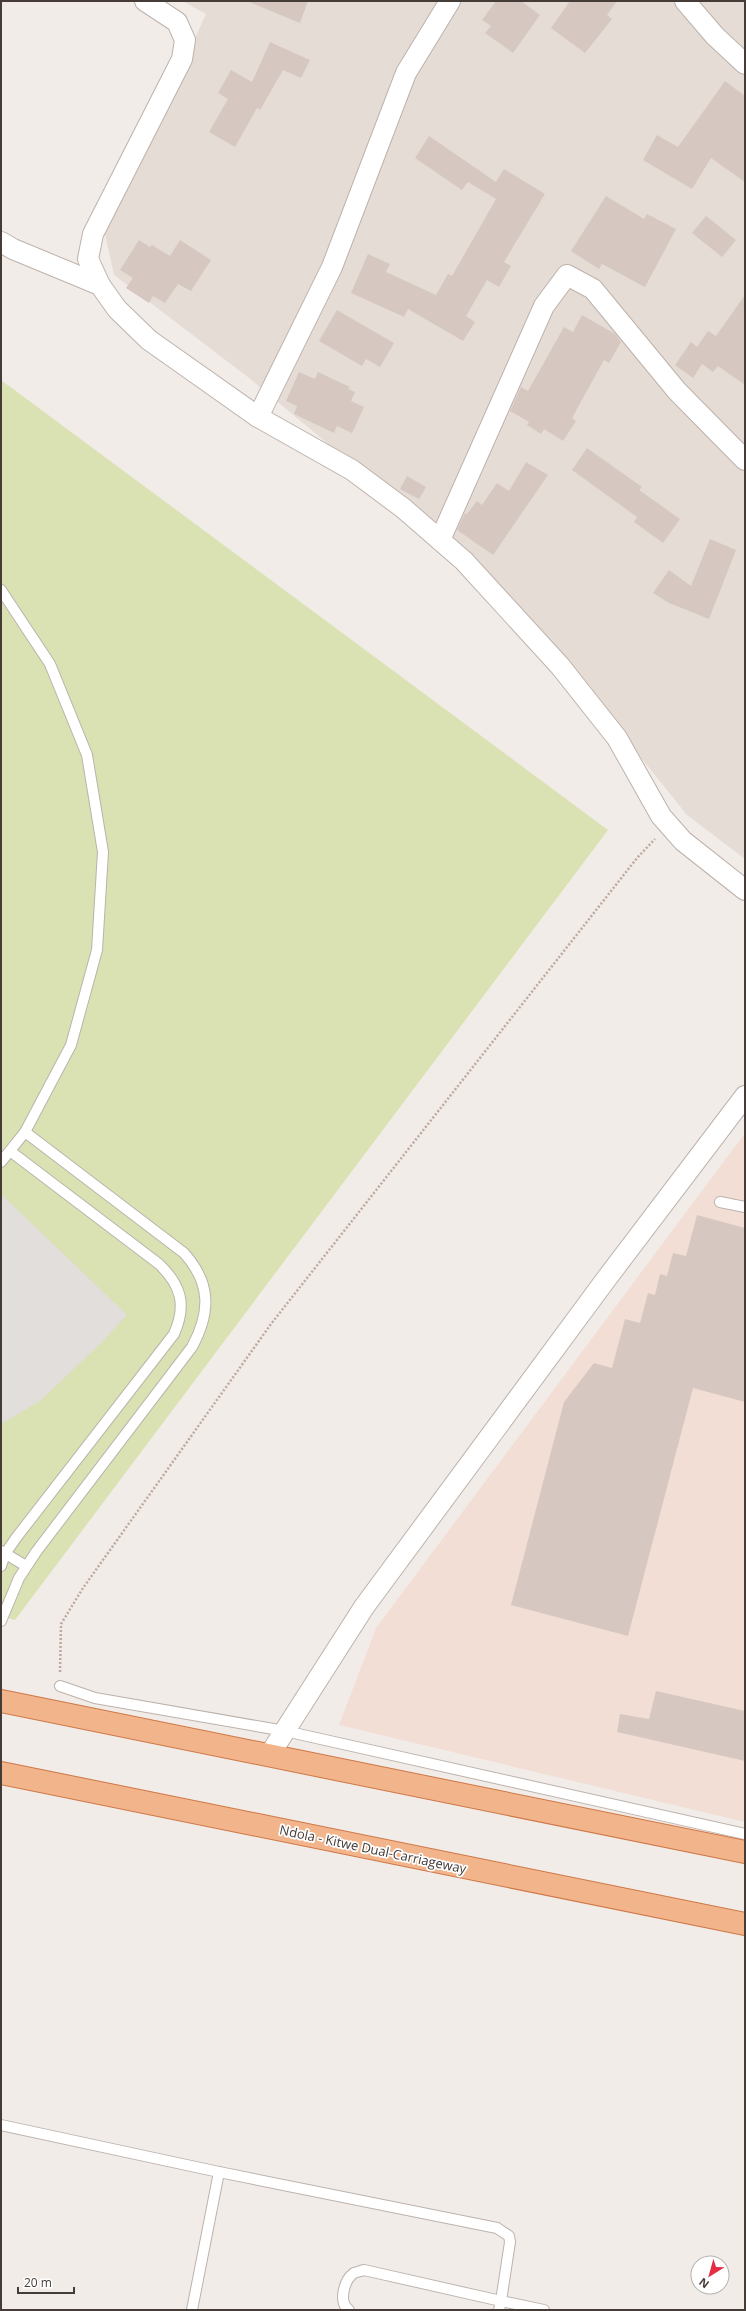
<svg xmlns="http://www.w3.org/2000/svg" width="746" height="2311" font-family="'Open Sans',sans-serif">
<rect width="100%" height="100%" fill="#f2ece8"/>
<path fill="#e5dcd6" d="M182,1H745V859L687,815L513,598L249,378L114,275L105,234L206,14Z"/>
<path fill="#f2ded5" d="M745,1133V1822L339,1725L376,1628Z"/>
<path fill="#dae2b4" d="M1,380L608,830L15,1620L1,1616Z"/>
<path fill="#e1dedc" d="M1,1194L127,1315L101,1343L40,1401L1,1424Z"/>
<g fill="#d6c8c1">
<path d="M247,1H308L300,23Z"/>
<path d="M496,1H521L540,15L513,53L485,33L491,26L482,20Z"/>
<path d="M570,1H617L607,15L612,19L585,53L551,28Z"/>
<path d="M270,42L310,60L301,78L283,70L260,110L257,108L235,147L209,132L228,99L218,93L231,70L252,82Z"/>
<path d="M725,81L745,96V182L711,158L692,189L643,160L657,135L678,147Z"/>
<path d="M429,136L496,182L504,169L545,194L504,262L511,266L499,287L487,280L466,316L475,322L463,341L408,309L404,317L351,293L368,254L390,264L386,272L436,295L448,274L452,276L496,199L468,182L462,190L415,158Z"/>
<path d="M606,196L644,219L647,214L676,229L645,287L602,264L599,269L571,251Z"/>
<path d="M706,216L736,240L722,257L692,233Z"/>
<path d="M139,240L150,247L152,245L170,256L180,240L211,260L191,291L178,284L165,303L153,296L149,303L126,288L133,278L120,270Z"/>
<path d="M745,295V385L718,366L713,372L702,364L693,378L675,365L691,342L697,347L708,331L716,336Z"/>
<path d="M337,310L394,343L380,367L366,359L362,366L319,341Z"/>
<path d="M582,315L615,334L621,342L609,363L604,360L572,418L576,421L563,441L544,429L541,434L527,425L529,422L510,411L521,387L528,391L564,327L573,332Z"/>
<path d="M299,372L315,379L318,372L350,387L348,389L355,392L351,401L364,407L352,433L337,426L334,433L294,414L297,406L286,401Z"/>
<path d="M587,448L642,487L639,490L680,519L663,543L634,522L637,517L572,470Z"/>
<path d="M526,462L548,475L493,555L457,530L465,513L467,514L477,501L482,505L497,483L509,491Z"/>
<path d="M407,476L426,487L419,499L400,489Z"/>
<path d="M710,539L736,550L709,619L669,603L653,593L669,570L691,586Z"/>
<path d="M697,1215L745,1228V1402L693,1388L628,1636L511,1605L564,1402L594,1363L612,1368L625,1319L640,1323L648,1293L655,1295L660,1274L667,1276L673,1253L686,1256Z"/>
<path d="M656,1691L745,1711V1761L617,1732L620,1714L649,1719Z"/>
</g>
<g fill="none" stroke-linecap="round" stroke-linejoin="round">
<g stroke="#bdb2ab" stroke-width="12">
<g id="service">
<path d="M1,590L50,664L87,755L103,852L97,950L71,1045L25,1132L1,1162"/>
<path d="M720,1202L745,1207"/>
<path d="M1,1551L26,1566"/>
<path d="M1,1566L5,1554L16,1538L174,1334C187,1305 181,1285 159,1264L10,1151"/>
<path d="M1,1621L19,1578L36,1552L192,1347C211,1312 211,1283 184,1253L25,1132"/>
<path d="M60,1686L95,1698L285,1731L745,1834"/>
<path d="M1,2125L219,2172L497,2228L509,2236L510,2242L501,2301L544,2310"/>
<path d="M192,2310L219,2172"/>
<path d="M349,2310C338,2302 344,2280 354,2273C357,2272 361,2271 364,2270L501,2301L499,2310"/>
</g>
</g>
<g stroke="#bdb2ab" stroke-width="22">
<g id="minor">
<path d="M145,1L177,22L185,40L182,59L93,234L88,259L100,285L117,309L149,340L258,417L352,470L403,508L464,561L560,666L617,738L661,816L683,841L745,890"/>
<path d="M685,1L715,36L745,64"/>
<path d="M1,242L13,249L100,285"/>
<path d="M258,417L332,267L406,73L450,1"/>
<path d="M440,540L544,306L567,275L593,289L677,391L745,460"/>
<path d="M270,1754L364,1607L607,1278L745,1096"/>
</g>
</g>
<g stroke="#ce7746" stroke-width="24">
<g id="trunk">
<path d="M1,1701L745,1852"/>
<path d="M1,1773L745,1924"/>
</g>
</g>
<path stroke="#bda99e" stroke-width="2.5" stroke-dasharray="2 2" stroke-linecap="butt" d="M60,1672L61,1624L83,1588L271,1324L637,858L655,839"/>
<use href="#service" stroke="#fff" stroke-width="10"/>
<use href="#minor" stroke="#fff" stroke-width="20"/>
<use href="#trunk" stroke="#f2b48a" stroke-width="22"/>
</g>
<g text-anchor="middle" stroke-width="3.5" stroke-linejoin="round" paint-order="stroke">
<g font-size="13" fill="#453c37" stroke="#fff">
<text transform="translate(373 1849) rotate(12)" y="5">Ndola - Kitwe Dual-Carriageway</text>
</g>
</g>
<rect width="746" height="2311" fill="none" stroke="#453c37" stroke-width="4"/>
<g transform="translate(710 2275) rotate(217)"><circle r="19" fill="#ffffff" stroke="#b5b1af"/>
<path d="M0-3L7 15L0 10L-7 15Z" fill="#e52c42"/>
<text y="-6" font-size="11" font-weight="bold" text-anchor="middle" fill="#453c37">N</text>
</g>
<path d="M18 2287v6h56v-6" fill="none" stroke="#453c37" stroke-width="2"/>
<text x="24" y="2287" font-size="12" fill="#453c37" stroke="#ffffff" stroke-width="3" paint-order="stroke">20 m</text>
</svg>
